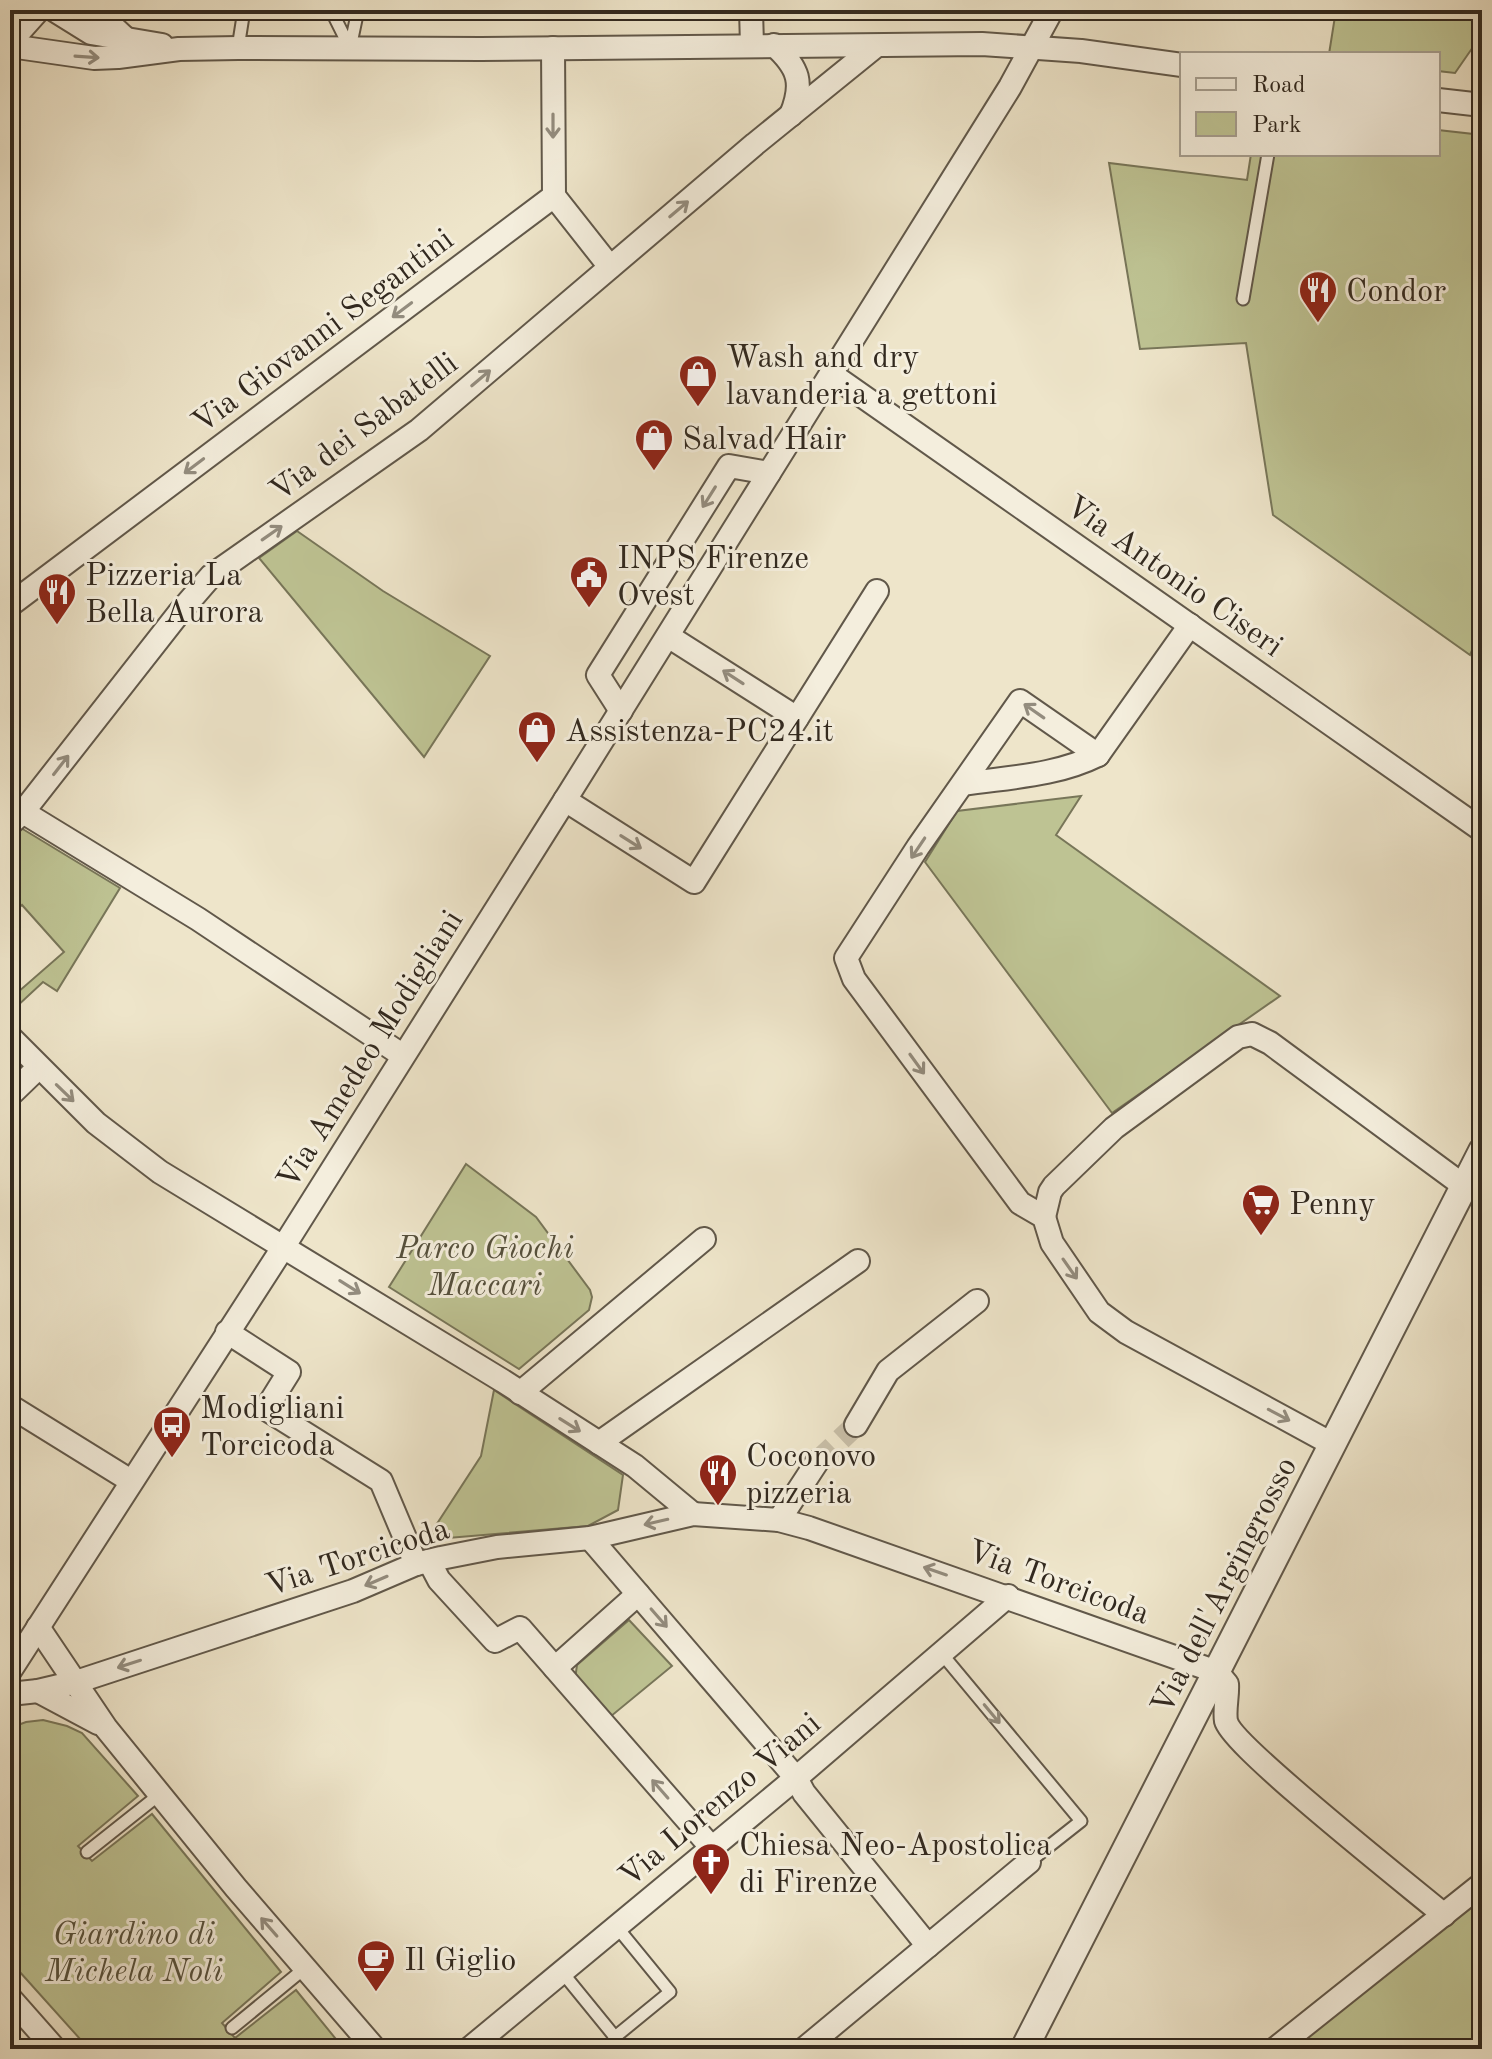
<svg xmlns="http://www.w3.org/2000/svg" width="1492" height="2059" font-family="'Old Standard TT',serif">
<rect width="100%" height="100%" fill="#eee5ca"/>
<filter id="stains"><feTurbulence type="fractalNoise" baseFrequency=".0025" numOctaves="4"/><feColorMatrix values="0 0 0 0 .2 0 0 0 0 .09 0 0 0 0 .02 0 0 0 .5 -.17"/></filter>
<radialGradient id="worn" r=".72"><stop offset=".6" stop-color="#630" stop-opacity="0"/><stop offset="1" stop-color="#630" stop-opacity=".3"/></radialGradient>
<g fill="#bec393" stroke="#787659" stroke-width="2">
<path d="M1336,10H1482V34L1455,73L1438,71V54H1329Z"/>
<path d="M1438,130L1482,135V627L1470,655L1273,515L1246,343L1140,349L1109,163L1247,180L1251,154H1438Z"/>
<path d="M297,531L383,591L490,656L424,757L259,558Z"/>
<path d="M1081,796L1056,835L1280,996L1112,1113L925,862L957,811Z"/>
<path d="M21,828L120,888L57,991L43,982L13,1010L10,999L64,952L22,905L10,915V840Z"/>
<path d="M466,1164L536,1217L590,1290L592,1297L589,1310L519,1369L389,1287Z"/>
<path d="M494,1390L623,1475L618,1510L588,1526L436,1539L429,1536L481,1456Z"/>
<path d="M629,1620L672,1666L610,1717L575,1679L577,1665Z"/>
<path d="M43,1720L67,1726L82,1733L138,1796L78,1846L92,1861L152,1814L281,1972L222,2023L235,2038L296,1990L344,2049H89L10,1961V1728L26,1722Z"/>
<path d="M1482,1898V2049H1292Z"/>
</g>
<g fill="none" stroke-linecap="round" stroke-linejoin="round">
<path stroke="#c8bfa8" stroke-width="22" stroke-dasharray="22 11" stroke-linecap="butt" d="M817,1462L856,1425"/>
<g stroke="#61584a" stroke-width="15">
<g id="service">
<path d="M331,10L350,48L358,10"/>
<path d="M238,48L244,10"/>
<path d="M1243,299L1268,154"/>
<path d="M942,1654L1081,1821L1029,1862"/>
<path d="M87,1852L160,1794"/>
<path d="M562,1972L615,2037L670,1992L616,1926"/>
<path d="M232,2028L305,1968"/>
<path d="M609,2049L615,2037"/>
</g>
</g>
<g stroke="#61584a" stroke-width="26">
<g id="minor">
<path d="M54,10L91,33L162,45"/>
<path d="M95,10L125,38"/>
<path d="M751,10L752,45"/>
<path d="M774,45C799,68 804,83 791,115"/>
<path d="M10,46L94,58L118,57L179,49L238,48L481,49L982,44L1081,51L1182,65"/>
<path d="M1438,100L1482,105"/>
<path d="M554,196L610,267"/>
<path d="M831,374L1482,830"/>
<path d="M10,605L554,196L553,48"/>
<path d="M668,636L797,718"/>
<path d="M621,711L598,675L729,466L769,473"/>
<path d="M1098,755L1020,701L918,847L846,958L854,979L1020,1203L1044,1217L1052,1243L1099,1312L1126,1332L1332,1444"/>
<path d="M963,784C1009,777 1056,776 1098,755L1190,625"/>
<path d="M565,800L694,882L877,591"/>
<path d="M23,812L198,919L402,1055"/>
<path d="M10,824L23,812L179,613L211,576L419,430L755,144L876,46"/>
<path d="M10,1037L96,1123L160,1172L503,1381L635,1466L693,1514"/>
<path d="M10,1095L39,1067"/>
<path d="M1044,1217L1050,1192L1054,1186L1114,1128L1238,1037L1252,1034L1270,1043L1464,1186"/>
<path d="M227,1332L289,1372L266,1409L381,1481L416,1564"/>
<path d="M520,1393L704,1239"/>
<path d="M10,1406L131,1481"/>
<path d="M856,1425L888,1371L977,1301"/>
<path d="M599,1443L858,1261"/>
<path d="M779,1520L817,1462"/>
<path d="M590,1538L796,1778L804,1793L928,1946"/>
<path d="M429,1561L439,1580L495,1641L520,1628L711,1847"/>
<path d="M38,1627L106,1728L236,1888L375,2049"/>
<path d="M555,1668L638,1594"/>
<path d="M10,1671L284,1246L565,800L1010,87L1052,10"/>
<path d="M38,1691L98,1723"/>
<path d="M10,1694L38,1691L76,1682L353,1591L416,1564L441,1558L497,1547L590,1538L693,1514L779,1520L809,1528L1217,1672L1227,1684C1228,1695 1224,1709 1226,1721C1232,1746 1412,1888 1444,1915"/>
<path d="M10,1998L55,2049"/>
<path d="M469,2049L796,1778L1008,1596"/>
<path d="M804,2049L1029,1862"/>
<path d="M1275,2049L1482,1884"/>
</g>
</g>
<g stroke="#61584a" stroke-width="30">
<g id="tertiary">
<path d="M10,39L36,10"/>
<path d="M1024,2049L1482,1151"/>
</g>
</g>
<use href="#service" stroke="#f4eedd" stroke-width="11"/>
<use href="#minor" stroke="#f4eedd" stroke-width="22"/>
<use href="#tertiary" stroke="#f4eedd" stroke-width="26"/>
</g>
<defs><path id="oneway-shaft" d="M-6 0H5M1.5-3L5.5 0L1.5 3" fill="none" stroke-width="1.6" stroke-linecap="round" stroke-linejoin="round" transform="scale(2)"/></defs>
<g stroke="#938c7e">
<use href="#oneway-shaft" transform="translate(87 57) rotate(4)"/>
<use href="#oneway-shaft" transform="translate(553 126) rotate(90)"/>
<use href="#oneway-shaft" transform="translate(679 209) rotate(-40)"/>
<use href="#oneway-shaft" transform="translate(402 310) rotate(143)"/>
<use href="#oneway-shaft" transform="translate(481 378) rotate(-40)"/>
<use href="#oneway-shaft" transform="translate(194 466) rotate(143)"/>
<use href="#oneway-shaft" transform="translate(709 497) rotate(122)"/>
<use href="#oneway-shaft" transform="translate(272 533) rotate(-35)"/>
<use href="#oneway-shaft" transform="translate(733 677) rotate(-147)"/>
<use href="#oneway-shaft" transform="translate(1034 711) rotate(-145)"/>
<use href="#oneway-shaft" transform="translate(61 765) rotate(-52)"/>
<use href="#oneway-shaft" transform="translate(631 842) rotate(32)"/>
<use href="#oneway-shaft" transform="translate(918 848) rotate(124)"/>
<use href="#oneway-shaft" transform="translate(917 1064) rotate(54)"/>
<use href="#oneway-shaft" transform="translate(65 1093) rotate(44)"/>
<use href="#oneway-shaft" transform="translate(1070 1269) rotate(55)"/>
<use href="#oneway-shaft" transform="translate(350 1287) rotate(32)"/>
<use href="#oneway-shaft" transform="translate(1279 1415) rotate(28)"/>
<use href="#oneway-shaft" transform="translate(570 1425) rotate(32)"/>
<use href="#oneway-shaft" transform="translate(656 1522) rotate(167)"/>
<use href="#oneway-shaft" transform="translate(935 1571) rotate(-161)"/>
<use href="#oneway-shaft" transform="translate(376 1581) rotate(157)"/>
<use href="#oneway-shaft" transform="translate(659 1618) rotate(49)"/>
<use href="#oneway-shaft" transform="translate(129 1664) rotate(162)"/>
<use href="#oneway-shaft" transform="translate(992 1714) rotate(50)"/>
<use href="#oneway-shaft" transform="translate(660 1789) rotate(-131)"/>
<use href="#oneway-shaft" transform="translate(269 1927) rotate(-131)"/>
</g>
<defs>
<g id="restaurant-pin" transform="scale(2)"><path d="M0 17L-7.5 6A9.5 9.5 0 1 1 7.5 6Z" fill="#8f2418" stroke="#f4eedd"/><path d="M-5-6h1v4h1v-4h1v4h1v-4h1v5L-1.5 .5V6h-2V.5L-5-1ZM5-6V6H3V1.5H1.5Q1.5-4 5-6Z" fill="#fff"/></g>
<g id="shop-pin" transform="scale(2)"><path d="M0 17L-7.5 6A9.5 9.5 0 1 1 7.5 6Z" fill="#8f2418" stroke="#f4eedd"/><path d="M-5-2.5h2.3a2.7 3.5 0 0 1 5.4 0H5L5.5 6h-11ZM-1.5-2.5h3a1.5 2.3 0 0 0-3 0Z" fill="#fff"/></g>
<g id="civic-pin" transform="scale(2)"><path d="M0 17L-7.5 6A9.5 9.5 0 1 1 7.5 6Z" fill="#8f2418" stroke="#f4eedd"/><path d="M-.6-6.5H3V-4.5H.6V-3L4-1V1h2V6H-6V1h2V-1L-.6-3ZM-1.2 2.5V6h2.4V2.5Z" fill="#fff"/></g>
<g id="supermarket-pin" transform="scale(2)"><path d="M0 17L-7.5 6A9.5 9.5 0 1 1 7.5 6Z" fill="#8f2418" stroke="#f4eedd"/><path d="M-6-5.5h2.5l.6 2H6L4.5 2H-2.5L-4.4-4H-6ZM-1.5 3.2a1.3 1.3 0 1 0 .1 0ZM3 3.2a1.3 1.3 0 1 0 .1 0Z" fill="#fff"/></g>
<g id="bus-pin" transform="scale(2)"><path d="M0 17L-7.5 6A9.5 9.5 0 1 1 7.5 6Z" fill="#8f2418" stroke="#f4eedd"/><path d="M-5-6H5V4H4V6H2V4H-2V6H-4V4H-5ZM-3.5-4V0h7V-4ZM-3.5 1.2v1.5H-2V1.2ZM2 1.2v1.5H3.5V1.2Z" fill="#fff"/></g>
<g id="church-pin" transform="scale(2)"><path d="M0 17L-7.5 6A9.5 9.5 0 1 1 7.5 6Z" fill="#8f2418" stroke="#f4eedd"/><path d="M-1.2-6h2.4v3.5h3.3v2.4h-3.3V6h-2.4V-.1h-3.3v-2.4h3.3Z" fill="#fff"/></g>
<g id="cafe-pin" transform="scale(2)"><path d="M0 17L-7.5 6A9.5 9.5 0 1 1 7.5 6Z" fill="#8f2418" stroke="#f4eedd"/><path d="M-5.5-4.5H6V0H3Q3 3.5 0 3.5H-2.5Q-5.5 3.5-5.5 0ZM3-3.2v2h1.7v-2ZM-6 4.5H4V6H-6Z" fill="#fff"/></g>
</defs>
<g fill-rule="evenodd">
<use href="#restaurant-pin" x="1318" y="290"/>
<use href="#shop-pin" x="698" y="374"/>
<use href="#shop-pin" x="654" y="438"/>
<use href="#civic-pin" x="589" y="575"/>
<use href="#restaurant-pin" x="57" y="592"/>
<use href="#shop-pin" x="537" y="730"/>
<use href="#supermarket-pin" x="1261" y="1203"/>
<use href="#bus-pin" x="172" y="1425"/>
<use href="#restaurant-pin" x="718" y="1473"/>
<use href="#church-pin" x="711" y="1862"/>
<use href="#cafe-pin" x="376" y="1959"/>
</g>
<g text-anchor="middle" stroke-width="6" stroke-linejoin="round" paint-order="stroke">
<g font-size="32" fill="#32291f" stroke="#f4eedd" text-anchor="start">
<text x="1346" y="301">Condor</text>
<text x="726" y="367">Wash and dry<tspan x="726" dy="37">lavanderia a gettoni</tspan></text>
<text x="682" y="449">Salvad Hair</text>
<text x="617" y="568">INPS Firenze<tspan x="617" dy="37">Ovest</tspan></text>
<text x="85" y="585">Pizzeria La<tspan x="85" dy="37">Bella Aurora</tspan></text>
<text x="565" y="741">Assistenza-PC24.it</text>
<text x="1289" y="1214">Penny</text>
<text x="200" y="1418">Modigliani<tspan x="200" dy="37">Torcicoda</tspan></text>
<text x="746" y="1466">Coconovo<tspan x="746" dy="37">pizzeria</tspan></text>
<text x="739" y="1855">Chiesa Neo-Apostolica<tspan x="739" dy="37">di Firenze</tspan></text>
<text x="404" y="1970">Il Giglio</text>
</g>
<g font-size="32" fill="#32291f" stroke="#f4eedd">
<text transform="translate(322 330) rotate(-37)" y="11">Via Giovanni Segantini</text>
<text transform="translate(363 426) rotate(-37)" y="11">Via dei Sabatelli</text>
<text transform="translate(1175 575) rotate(35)" y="11">Via Antonio Ciseri</text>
<text transform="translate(369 1049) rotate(-58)" y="11">Via Amedeo Modigliani</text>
<text transform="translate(357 1556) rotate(-18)" y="11">Via Torcicoda</text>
<text transform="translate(1059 1581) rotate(20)" y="11">Via Torcicoda</text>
<text transform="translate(1223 1585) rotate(-63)" y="11">Via dell'Argingrosso</text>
<text transform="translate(719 1799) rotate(-40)" y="11">Via Lorenzo Viani</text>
</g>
<g font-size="32" font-style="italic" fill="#55503c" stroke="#f4eedd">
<text x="485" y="1258">Parco Giochi<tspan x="485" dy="37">Maccari</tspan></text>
<text x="134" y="1944">Giardino di<tspan x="134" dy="37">Michela Noli</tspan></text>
</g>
</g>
<rect width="1492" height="2059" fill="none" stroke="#eee5ca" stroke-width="40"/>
<rect x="12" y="12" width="1468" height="2035" fill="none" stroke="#32291f" stroke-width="4"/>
<rect x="20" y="20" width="1452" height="2019" fill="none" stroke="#32291f" stroke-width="2"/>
<rect x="1180" y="52" width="260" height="104" fill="#f4eedd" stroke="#a69f91" stroke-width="2"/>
<rect x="1196" y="78" width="40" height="12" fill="#f4eedd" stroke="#a69f91" stroke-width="2"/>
<text x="1252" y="92" font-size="24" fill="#32291f">Road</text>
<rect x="1196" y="112" width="40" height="24" fill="#bec393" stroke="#a69f91" stroke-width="2"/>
<text x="1252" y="132" font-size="24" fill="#32291f">Park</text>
<rect width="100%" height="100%" filter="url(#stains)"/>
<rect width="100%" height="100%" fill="url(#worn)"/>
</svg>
